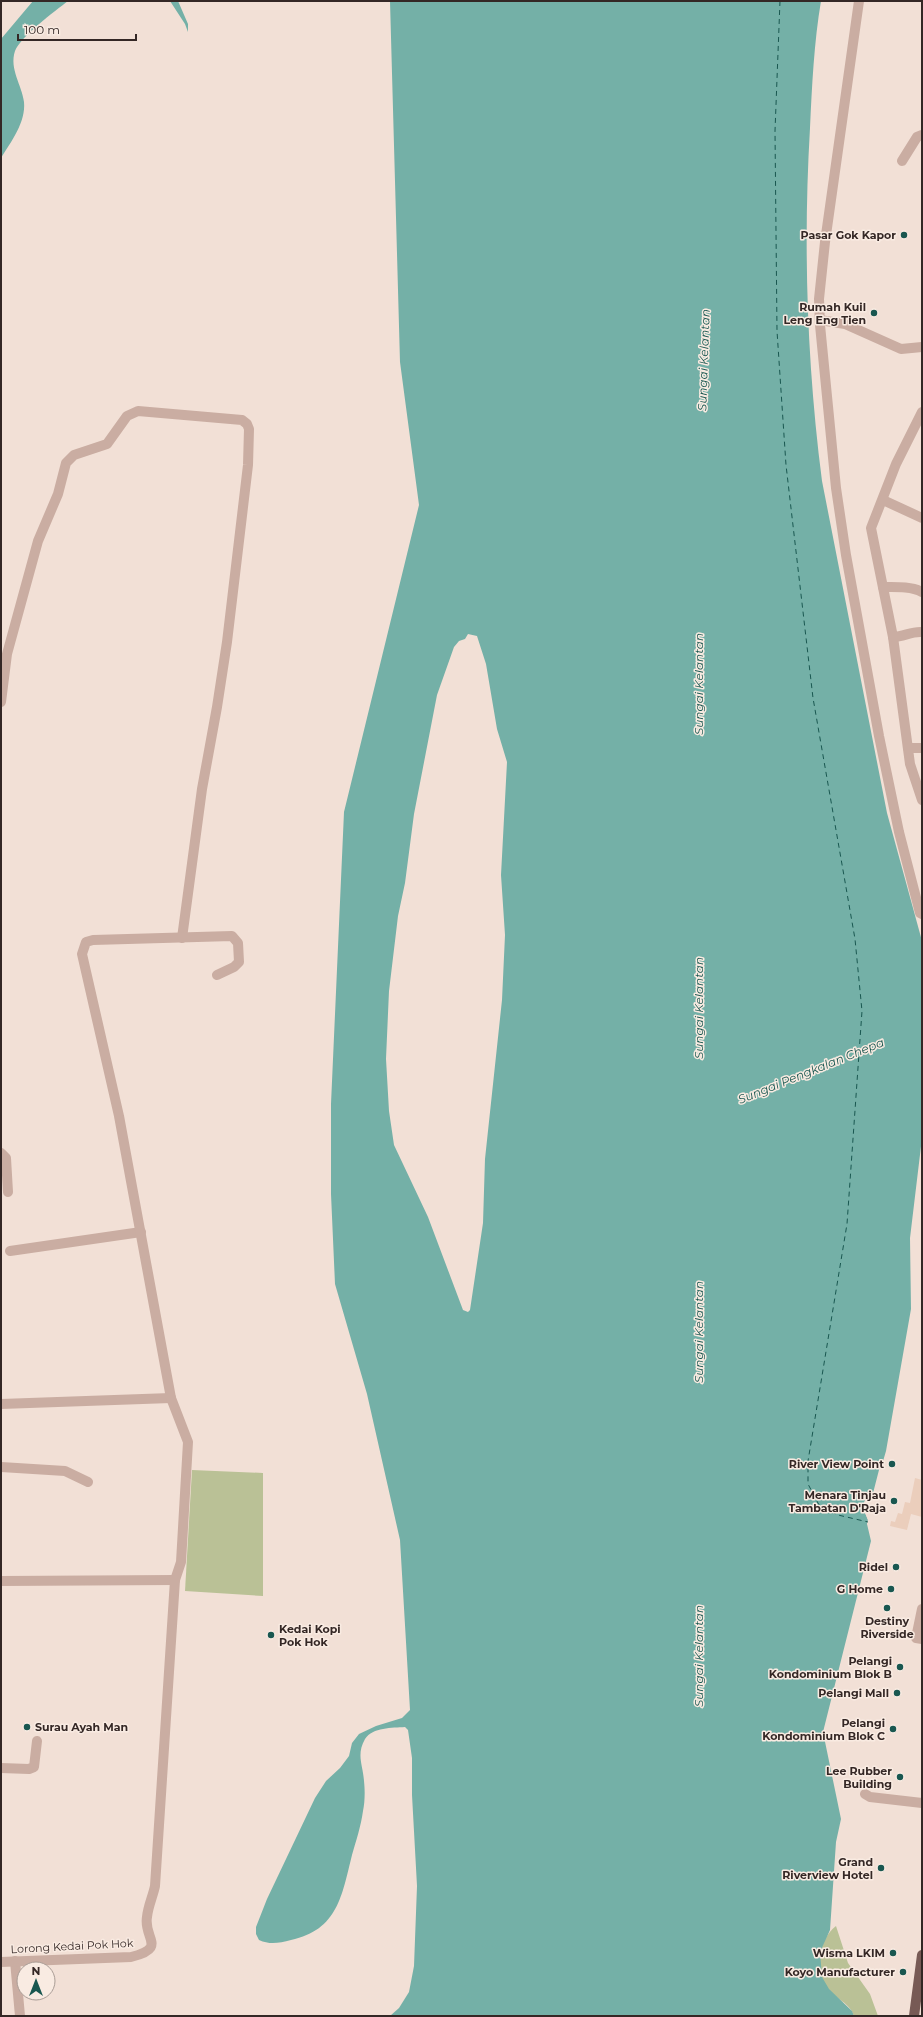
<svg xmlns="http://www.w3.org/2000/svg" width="923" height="2017" font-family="Montserrat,sans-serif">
<rect width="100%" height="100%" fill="#f2e0d6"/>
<g fill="#bac196">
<path d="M192,1470L263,1473V1596L185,1591Z"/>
<path d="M836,1926L848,1963L870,1994L878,2016H854C850,2003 836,1999 828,1989C814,1970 818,1940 836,1926Z"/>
</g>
<path fill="#ebcebc" d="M915,1478L922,1480V1517L911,1514L907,1530L890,1526L891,1521L895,1522L898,1513L902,1514L905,1502L910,1503Z"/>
<g fill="#74b0a7" fill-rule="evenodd">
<path d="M33,1H68C55,11 21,36 15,51C9,69 22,85 24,102C26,122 11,142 1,158V39Z"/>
<path d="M170,1H178L188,24V32L185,24Z"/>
<path d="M390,1H821C814,42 812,86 810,128C803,246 807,364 822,481L887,813L922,941V1138L910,1238L911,1309L886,1451L871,1502L865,1500L863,1508L868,1520L867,1524L871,1541L823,1732L841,1819L836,1842L830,1930L820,1952L822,1977L829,1989L852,2011L854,2016H390L399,2008L409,1992L414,1966L417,1886L412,1795V1758L408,1730L405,1727C392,1728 373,1727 365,1739C356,1755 363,1765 364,1781C365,1790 365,1802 363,1811C361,1826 356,1841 352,1855C342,1895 338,1930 291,1940C279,1943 270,1945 259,1940L256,1934V1927L267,1899L315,1798L326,1781L340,1768L349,1756L352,1743L359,1734L376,1726L402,1718L410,1710L400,1540L367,1394L335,1284L331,1194V1104L344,812L419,505L400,362ZM468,634L477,636L486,664L497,729L507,762L501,875L505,935L502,1000L485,1159L483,1223L470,1310L468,1312L463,1310L428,1217L394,1145L389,1111L386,1059L389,991L398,916L405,883L414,814L437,695L454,647L459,641L465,639Z"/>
</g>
<path fill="#f2e0d6" d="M880,1466L882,1467L873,1502H866L865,1508L870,1519L869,1525L867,1524L868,1520L863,1508L865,1500L871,1501Z"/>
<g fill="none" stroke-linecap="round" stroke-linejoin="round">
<path stroke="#195750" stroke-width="1" stroke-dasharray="5 4" stroke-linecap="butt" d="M780,1L775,131L777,331L786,465L813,698L855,939L862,1011L847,1224L808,1461V1484L819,1505L838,1515L868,1522"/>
<g stroke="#caada2" stroke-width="10">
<path d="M859,1L825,242L819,299L820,325L836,488L846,555L879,736L899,832L920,913L922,914"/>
<path d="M902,161L917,137L922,135"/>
<path d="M820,320L845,324L901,349L922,347"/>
<path d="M922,412L896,464L871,528L893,637L910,764L922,800"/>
<path d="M883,500L922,518"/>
<path d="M883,587C895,587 911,586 922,592"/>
<path d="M893,637C904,637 911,631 922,632"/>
<path d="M1,702L7,654L38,541L58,494L66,463L74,455L107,444L127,416L138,411L242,420L247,424L249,429L248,465L227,642L217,707L202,789L182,938"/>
<path d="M908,748H922"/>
<path d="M1,1153L6,1158L8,1192"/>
<path d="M10,1251L141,1232"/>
<path d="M1,1404L171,1398"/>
<path d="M1,1467L65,1471L88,1482"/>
<path d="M1,1581L175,1580"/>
<path d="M922,1609L916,1638L922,1639"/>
<path d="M1,1768L29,1769L34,1767L37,1741"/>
<path d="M865,1794L870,1797L922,1803"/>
<path d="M15,1961L20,2016"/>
<path d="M1,1962L131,1957C168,1948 143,1938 147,1917C148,1906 153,1896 155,1886L175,1580L181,1562L188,1442L171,1398L119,1116L82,954L86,942L93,940L232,936L238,943L239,962L234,967L217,975"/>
</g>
<path stroke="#775a55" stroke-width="10" d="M914,2016L922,1955"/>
</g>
<g fill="#195750" stroke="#f9ebe2" stroke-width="1.5">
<circle cx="904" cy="235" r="4"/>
<circle cx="874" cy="313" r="4"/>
<circle cx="892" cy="1464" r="4"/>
<circle cx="894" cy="1501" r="4"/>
<circle cx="896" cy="1567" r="4"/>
<circle cx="891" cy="1589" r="4"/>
<circle cx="887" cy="1608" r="4"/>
<circle cx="271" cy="1635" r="4"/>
<circle cx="900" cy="1667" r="4"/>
<circle cx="897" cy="1693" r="4"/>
<circle cx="27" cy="1727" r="4"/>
<circle cx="893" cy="1729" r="4"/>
<circle cx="900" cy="1777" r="4"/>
<circle cx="881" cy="1868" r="4"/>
<circle cx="893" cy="1953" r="4"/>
<circle cx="903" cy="1972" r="4"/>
</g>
<g text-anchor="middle" stroke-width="3" stroke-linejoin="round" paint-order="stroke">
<g font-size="11" font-weight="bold" fill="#342725" stroke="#f9ebe2" text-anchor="end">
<text x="896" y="239">Pasar Gok Kapor</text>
<text x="866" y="311">Rumah Kuil<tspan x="866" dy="13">Leng Eng Tien</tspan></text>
<text x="884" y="1468">River View Point</text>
<text x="886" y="1499">Menara Tinjau<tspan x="886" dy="13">Tambatan D'Raja</tspan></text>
<text x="888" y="1571">Ridel</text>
<text x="883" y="1593">G Home</text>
<text x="887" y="1625" text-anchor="middle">Destiny<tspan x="887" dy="13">Riverside</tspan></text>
<text x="279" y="1633" text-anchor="start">Kedai Kopi<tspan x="279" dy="13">Pok Hok</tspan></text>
<text x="892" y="1665">Pelangi<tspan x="892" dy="13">Kondominium Blok B</tspan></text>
<text x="889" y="1697">Pelangi Mall</text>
<text x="885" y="1727">Pelangi<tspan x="885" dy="13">Kondominium Blok C</tspan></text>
<text x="35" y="1731" text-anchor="start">Surau Ayah Man</text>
<text x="892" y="1775">Lee Rubber<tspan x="892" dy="13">Building</tspan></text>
<text x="873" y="1866">Grand<tspan x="873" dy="13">Riverview Hotel</tspan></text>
<text x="885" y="1957">Wisma LKIM</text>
<text x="895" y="1976">Koyo Manufacturer</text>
</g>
<g font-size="11" fill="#342725" stroke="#f9ebe2">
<text transform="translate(72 1946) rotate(-3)" y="4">Lorong Kedai Pok Hok</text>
</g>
<g font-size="12" font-style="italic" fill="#195750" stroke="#f9ebe2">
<text transform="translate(704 360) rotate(-88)" y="4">Sungai Kelantan</text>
<text transform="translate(699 684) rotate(-90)" y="4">Sungai Kelantan</text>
<text transform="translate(699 1008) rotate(-90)" y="4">Sungai Kelantan</text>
<text transform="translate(811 1071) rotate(-22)" y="4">Sungai Pengkalan Chepa</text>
<text transform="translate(699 1332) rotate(-90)" y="4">Sungai Kelantan</text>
<text transform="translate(699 1656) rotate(-90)" y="4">Sungai Kelantan</text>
</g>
</g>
<rect width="923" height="2017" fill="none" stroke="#342725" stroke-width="4"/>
<g transform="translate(36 1981)"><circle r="19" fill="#f9ebe2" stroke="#aa9d96"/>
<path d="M0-3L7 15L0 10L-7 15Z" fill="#195750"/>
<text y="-6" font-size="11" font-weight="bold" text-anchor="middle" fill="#342725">N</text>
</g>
<path d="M18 34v6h118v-6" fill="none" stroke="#342725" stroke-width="2"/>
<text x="24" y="34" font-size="12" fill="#342725" stroke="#f9ebe2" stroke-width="3" paint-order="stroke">100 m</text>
</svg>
